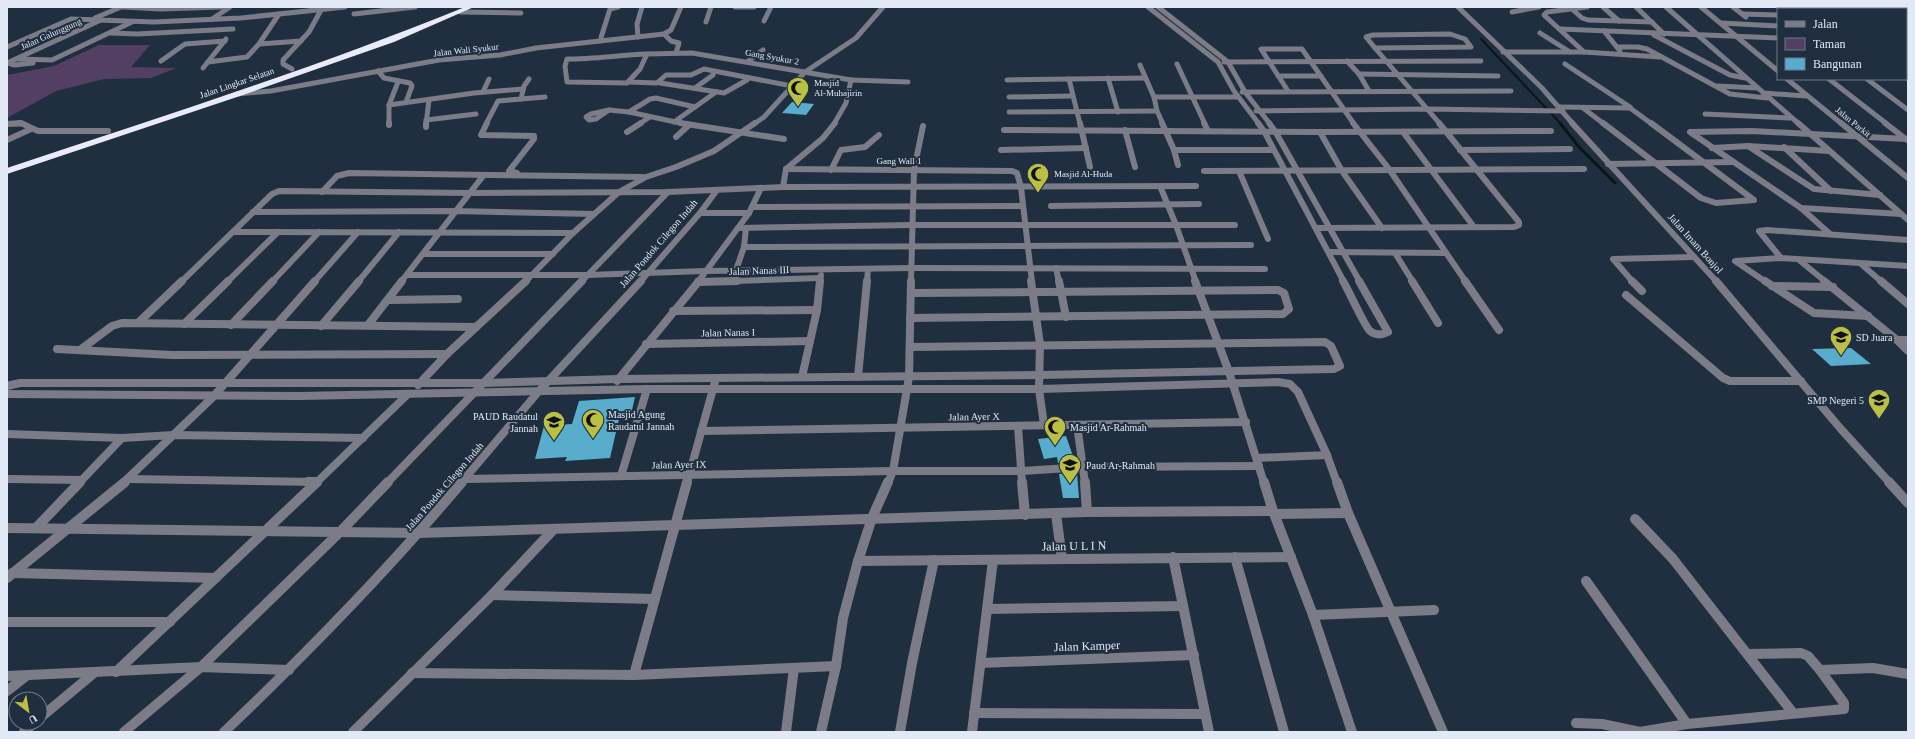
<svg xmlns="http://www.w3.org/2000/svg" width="1915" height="739" font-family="Georgia,serif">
<rect width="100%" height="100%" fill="#202f40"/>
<path fill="#533f62" d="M99,45H150L131,67L176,68L151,78L104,79L56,91L7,118V75L54,66Z"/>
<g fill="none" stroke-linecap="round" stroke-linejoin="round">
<path stroke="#091616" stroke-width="2" d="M1481,39L1561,124"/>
<path stroke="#091616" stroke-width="3" d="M1560,123L1579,147L1615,183"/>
</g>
<g fill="#58adcd">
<path d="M792,102L814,104L806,115L782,113Z"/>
<path d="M1851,348L1871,364L1831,366L1812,349Z"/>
<path d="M635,397L630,419H619L610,458L565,461L567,457L535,459L544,426L572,424L579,401Z"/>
<path d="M1066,436L1075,462L1058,463L1057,457L1044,459L1038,439Z"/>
<path d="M1077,473L1079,498H1063L1059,474Z"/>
</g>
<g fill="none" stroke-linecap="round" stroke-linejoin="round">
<g stroke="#7b7c87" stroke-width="5">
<path d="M123,7L161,9L222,7"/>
<path d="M735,7H754"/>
<path d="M1148,7L1218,62L1234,91L1259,124"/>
<path d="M1158,7L1228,62L1245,92L1270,124"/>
<path d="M1458,7L1542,88L1573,124"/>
<path d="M1603,7L1619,21"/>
<path d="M1636,7L1664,34"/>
<path d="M1666,7L1799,124"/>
<path d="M1701,7L1778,71"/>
<path d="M1733,7L1746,17"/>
<path d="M1804,7L1807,9"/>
<path d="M1836,7L1839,9"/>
<path d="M1875,7L1878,9"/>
<path d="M1895,8L1908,9"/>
<path d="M1572,9L1582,18L1588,20L1652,22"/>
<path d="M460,12L521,13"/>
<path d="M1512,12L1539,7"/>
<path d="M354,14L415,7"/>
<path d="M1742,14L1778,15"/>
<path d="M1906,15L1908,16"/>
<path d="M95,18L121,7"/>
<path d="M212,19L230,7"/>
<path d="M764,21L771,7"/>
<path d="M706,22L711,7"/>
<path d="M1721,23L1778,26"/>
<path d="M1906,27L1908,28"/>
<path d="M1560,29L1778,38"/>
<path d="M1604,31L1620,51"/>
<path d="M111,33L137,34L233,29"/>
<path d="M1540,33L1570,52"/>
<path d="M664,34L671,41L679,43L676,53"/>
<path d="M1450,34L1465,39L1471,47L1375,48L1366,37L1373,35Z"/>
<path d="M1654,35L1730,75L1745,78"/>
<path d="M638,37L637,24L642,7"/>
<path d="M600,41L610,9L618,7"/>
<path d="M259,44L301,41"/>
<path d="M1906,44H1908"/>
<path d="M7,47L71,19L154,22L241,18L345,7"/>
<path d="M1617,47H1638L1647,49L1730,94L1767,98"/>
<path d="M1375,48L1440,124"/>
<path d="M1503,52H1584L1660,57"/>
<path d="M1584,52L1544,15L1547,12L1587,7"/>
<path d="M1906,53L1908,54"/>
<path d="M647,54L640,69L627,83L567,82L565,66L567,59C594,59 620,55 647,54Z"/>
<path d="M647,54L692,53L851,80L846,103L834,124"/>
<path d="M17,59L52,60L132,22"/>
<path d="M161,61L185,44L225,41"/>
<path d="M1347,61L1359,74L1369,91"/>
<path d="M208,62L247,57L259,44L279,14"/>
<path d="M747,62L763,50"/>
<path d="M1224,62L1481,61"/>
<path d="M7,63L101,20"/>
<path d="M7,63L15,65L33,63"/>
<path d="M1177,64L1205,124"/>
<path d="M1565,64L1630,107"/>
<path d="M1140,65L1154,97L1157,111L1163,124"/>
<path d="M203,68L226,39"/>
<path d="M292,69L283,64V60L309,32L321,10"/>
<path d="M378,71L384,78L410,83L412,86L406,102"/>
<path d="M1359,74L1498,76"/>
<path d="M1278,76H1321"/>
<path d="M1906,77L1908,79"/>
<path d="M1108,78L1118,112"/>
<path d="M529,79L524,86L521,99L545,97"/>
<path d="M1069,79L1080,124"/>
<path d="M1787,79L1842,124"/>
<path d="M1829,79L1887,124"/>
<path d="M1867,79L1908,110"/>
<path d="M851,80L908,82"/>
<path d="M1007,80L1145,78"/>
<path d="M398,82L389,105L474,93L523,89"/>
<path d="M628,82L657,83L666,75H691L704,69L792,86"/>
<path d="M660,83L724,93L747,80"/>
<path d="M1718,86L1757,88"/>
<path d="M695,88L713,75"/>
<path d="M1288,91L1261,49H1302L1354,124"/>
<path d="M483,92L489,79"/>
<path d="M1242,92L1511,91"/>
<path d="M1763,93L1806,96"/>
<path d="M237,94L271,91L439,60L500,55L536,48L664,34L671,30L681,7"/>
<path d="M1009,97L1072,96"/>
<path d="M1154,97H1238"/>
<path d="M389,105V124"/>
<path d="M1559,107L1630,108L1652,124"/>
<path d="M1583,108L1604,124"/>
<path d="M609,110L629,112L685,124"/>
<path d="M609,110L596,119L589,120L586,117L591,114Z"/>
<path d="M1256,111L1427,109L1563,111"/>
<path d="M629,112L650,99L656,98L695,107"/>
<path d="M1009,112L1157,111"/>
<path d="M1705,114L1790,118"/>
<path d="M426,120L476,114"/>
<path d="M674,122L716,92"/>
<path d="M7,124H23"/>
<path d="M426,124L429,100"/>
<path d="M486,124L498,101L521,99"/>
<path d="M639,124L650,117"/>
<path d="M754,124L764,117L805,72L856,38L883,7"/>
</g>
<g stroke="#7b7c87" stroke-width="6">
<path d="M21,123L38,131H108"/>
<path d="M389,123V125"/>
<path d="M487,123L481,135L534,136V139L509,171L517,173"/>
<path d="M680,123L784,139"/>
<path d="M1080,123L1090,167"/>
<path d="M1162,123L1174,150L1178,165"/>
<path d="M1204,123L1208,131"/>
<path d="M1258,123L1264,131L1344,282"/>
<path d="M1269,123L1275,131L1360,282"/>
<path d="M1353,123L1389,169L1466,282"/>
<path d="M1572,123L1717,282"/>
<path d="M1603,123L1701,198L1716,203L1754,200L1651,123"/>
<path d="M1798,123L1908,220"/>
<path d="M1841,123L1908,178"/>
<path d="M1885,123L1907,140"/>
<path d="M7,124L20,123"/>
<path d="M426,127V123"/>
<path d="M1004,130L1320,132L1551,131"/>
<path d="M1125,130L1135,167"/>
<path d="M627,132L641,123"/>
<path d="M1320,132L1342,171L1382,228"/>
<path d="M1403,132L1474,227"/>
<path d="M676,137L689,125"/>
<path d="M7,140L31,129"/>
<path d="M1748,146L1814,189L1880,195"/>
<path d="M1784,147L1831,191"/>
<path d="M1712,148L1748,146L1829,151"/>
<path d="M1001,150L1086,148"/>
<path d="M1174,150H1272"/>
<path d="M1460,150L1570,149"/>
<path d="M1608,164L1733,162"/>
<path d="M786,169L1012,171L1017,173L1021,187L1032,282"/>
<path d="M831,170L841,150L865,147L879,135"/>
<path d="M1204,171L1584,169"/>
<path d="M1239,171L1268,239"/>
<path d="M1160,186L1176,225L1196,282"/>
<path d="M783,187L786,169L823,138L835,123"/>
<path d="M322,192L337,176L349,173L643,177"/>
<path d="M1051,206L1199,204"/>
<path d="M752,207L1022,206"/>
<path d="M1801,208L1901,214"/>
<path d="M253,212L455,211L594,214"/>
<path d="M700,213H749"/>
<path d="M738,228L913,225H1235"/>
<path d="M1316,228L1514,227L1519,225V222L1439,123"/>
<path d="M233,232L573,233"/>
<path d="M1830,234L1801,208L1690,132L1752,131L1906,139"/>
<path d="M744,247L1251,245"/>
<path d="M1329,252L1446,253"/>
<path d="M1395,253L1413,282"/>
<path d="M423,254H553"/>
<path d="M1781,258L1759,231L1767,230L1908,240"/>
<path d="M1799,260L1826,282"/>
<path d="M1861,264L1882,282"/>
<path d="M1056,268L1059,282"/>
<path d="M736,270L744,247L746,228"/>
<path d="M407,275H587L705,271L911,268L1265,269"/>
<path d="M181,282L272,194L279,191L470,193L668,192L783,187L1196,186"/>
<path d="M227,282L278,232"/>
<path d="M272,282L319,232"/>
<path d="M314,282L358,232"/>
<path d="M358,282L399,232"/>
<path d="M401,282L483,176"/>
<path d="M525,282L573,233L619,192L646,177L676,167L714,151L755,123"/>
<path d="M581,282L668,192"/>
<path d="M640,282L700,213L717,190"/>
<path d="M698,282L749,213L761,188"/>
<path d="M707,282L820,278"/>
<path d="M820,282L821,275"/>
<path d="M867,282L868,269"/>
<path d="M911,282L914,170L923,126"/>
<path d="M1633,282L1613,259L1694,257"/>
<path d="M1766,282L1735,261L1781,258L1908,266"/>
</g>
<g stroke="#7b7c87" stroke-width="8">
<path d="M1031,281L1040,344L1039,389L1044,425"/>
<path d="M1059,281L1066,317"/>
<path d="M1195,281L1229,372L1264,483"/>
<path d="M1343,281C1348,289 1365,327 1370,331C1376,336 1382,335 1388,332L1359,281"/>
<path d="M1412,281L1438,323"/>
<path d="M1465,281L1499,330"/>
<path d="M1632,281L1642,291"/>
<path d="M1716,281L1840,428L1890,483"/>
<path d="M1765,281L1814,313L1868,316"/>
<path d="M1824,281L1897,340H1908"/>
<path d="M1881,281L1908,304"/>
<path d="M698,282L737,281"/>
<path d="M1772,286L1833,287"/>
<path d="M1626,295L1723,378L1730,381H1801"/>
<path d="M388,300L458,299"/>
<path d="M673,311L817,310"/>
<path d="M910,318L1283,314L1289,309L1284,293L1278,290L911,293"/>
<path d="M138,323L182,281"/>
<path d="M184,324L228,281"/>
<path d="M231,325L273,281"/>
<path d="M368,325L402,281"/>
<path d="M321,326L359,281"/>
<path d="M1897,340L1908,351"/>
<path d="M646,344L810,341"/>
<path d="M57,349L172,355L447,354"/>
<path d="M80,350L112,326L122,323L476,327"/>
<path d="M802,377L817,310L820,281"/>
<path d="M858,377L867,281"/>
<path d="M617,381L699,281"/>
<path d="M418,385L447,354L526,281"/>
<path d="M7,386L20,383H483L618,379L1040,375L1334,369L1340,366L1331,346L1325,342L910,347"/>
<path d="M7,394L300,396L647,389H1039L1278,382L1290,384L1298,392L1327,455L1257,458"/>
<path d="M1077,425L1085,483"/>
<path d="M1018,426L1022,483"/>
<path d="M701,431L1246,422"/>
<path d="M7,434L122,438L174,435L363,438"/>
<path d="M1327,455L1337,483"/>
<path d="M621,476L647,389"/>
<path d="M7,479L82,480"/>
<path d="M128,479L317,482"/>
<path d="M465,479L893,471H1022L1084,467L1259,466"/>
<path d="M79,483L122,438"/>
<path d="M123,483L213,397L315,281"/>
<path d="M316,483L408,394"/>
<path d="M387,483L582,281"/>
<path d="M461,483L539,391L641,281"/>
<path d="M687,483L716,378"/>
<path d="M888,483L893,471L909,377L911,281"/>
</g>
<g stroke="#7b7c87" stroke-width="10">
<path d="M308,482H317"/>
<path d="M1022,482L1025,515"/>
<path d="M1085,482L1087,512"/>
<path d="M1264,482L1273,511L1313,615L1352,732"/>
<path d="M1337,482L1348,513L1443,732"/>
<path d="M1889,482L1908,503"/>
<path d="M1056,514L1062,559"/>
<path d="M1275,514L1348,513"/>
<path d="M1635,519L1673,559L1793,713"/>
<path d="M7,528L419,533L1087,512L1273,511"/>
<path d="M36,528L80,482"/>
<path d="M1173,557L1209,732"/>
<path d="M1235,557L1284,732"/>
<path d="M858,561L1291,557"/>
<path d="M12,573L216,578"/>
<path d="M7,578L125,482"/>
<path d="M1586,581L1687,724L1844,709V703L1820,670L1873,668L1908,674"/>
<path d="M492,595L655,599"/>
<path d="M987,609L1183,606"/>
<path d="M1313,615L1434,610"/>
<path d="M7,622H170"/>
<path d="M1748,654L1801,653L1808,656L1820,670"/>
<path d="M981,663L1194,655"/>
<path d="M116,672L317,482"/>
<path d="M412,673L634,675L836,666"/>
<path d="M634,675L687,482"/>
<path d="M7,676L201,667L289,670"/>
<path d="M7,691L26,676"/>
<path d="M974,713L1205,714"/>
<path d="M40,718L94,673"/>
<path d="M1576,723L1602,724L1640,732"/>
<path d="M24,732L34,723"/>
<path d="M124,732L201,667L340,532L388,482"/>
<path d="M224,732C307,653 388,570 462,482"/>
<path d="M353,732L492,595L553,530"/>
<path d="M786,732L794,668"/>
<path d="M821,732L836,666L843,618L858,561L872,518L888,482"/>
<path d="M900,732L912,663L934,560"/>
<path d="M972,732L993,560"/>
<path d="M1640,732L1687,724"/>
</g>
<path fill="#e9eafa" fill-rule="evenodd" d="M465,7H474L394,42L240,96L7,174V168C161,117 315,68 465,7Z"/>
</g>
<defs>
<g id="mosque-pin" transform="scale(1.15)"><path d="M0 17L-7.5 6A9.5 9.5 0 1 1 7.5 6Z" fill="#bbc045" stroke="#202f40"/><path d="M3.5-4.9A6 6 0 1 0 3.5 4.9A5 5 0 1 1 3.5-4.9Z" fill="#111"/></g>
<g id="school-pin" transform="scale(1.15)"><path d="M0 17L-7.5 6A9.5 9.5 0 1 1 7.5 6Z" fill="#bbc045" stroke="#202f40"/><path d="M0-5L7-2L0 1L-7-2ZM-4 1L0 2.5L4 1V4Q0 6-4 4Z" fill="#111"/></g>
</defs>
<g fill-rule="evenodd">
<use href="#mosque-pin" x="798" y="88"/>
<use href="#mosque-pin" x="1038" y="174"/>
<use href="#school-pin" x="1841" y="337"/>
<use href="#school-pin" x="1879" y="400"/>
<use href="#mosque-pin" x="593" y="420"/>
<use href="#school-pin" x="554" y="422"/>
<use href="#mosque-pin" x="1055" y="427"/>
<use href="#school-pin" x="1070" y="465"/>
</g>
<g text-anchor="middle" stroke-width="4" stroke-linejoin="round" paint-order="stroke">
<g font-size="9" fill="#e0e9f5" stroke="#202f40">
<text transform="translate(51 34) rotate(-24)" y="3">Jalan Galunggung</text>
<text transform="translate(466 50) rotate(-6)" y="3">Jalan Wali Syukur</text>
<text transform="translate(772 57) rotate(10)" y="3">Gang Syukur 2</text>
<text transform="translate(237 83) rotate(-19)" y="3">Jalan Lingkar Selatan</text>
<text transform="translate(1853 122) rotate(39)" y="3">Jalan Parkit</text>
<text x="899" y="164">Gang Wall 1</text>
</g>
<g font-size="9" fill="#e0e9f5" stroke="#202f40" text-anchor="start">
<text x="814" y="86">Masjid<tspan x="814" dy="10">Al-Muhajirin</tspan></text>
<text x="1054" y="177">Masjid Al-Huda</text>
</g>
<g font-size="10" fill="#e0e9f5" stroke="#202f40">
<text transform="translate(658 243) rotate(-49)" y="4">Jalan Pondok Cilegon Indah</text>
<text transform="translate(1696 243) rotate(48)" y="4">Jalan Imam Bonjol</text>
<text transform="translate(759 270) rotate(-2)" y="4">Jalan Nanas III</text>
<text transform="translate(728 332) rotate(-1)" y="4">Jalan Nanas I</text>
<text transform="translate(974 416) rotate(-1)" y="4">Jalan Ayer X</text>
<text transform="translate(679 464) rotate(-1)" y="4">Jalan Ayer IX</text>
<text transform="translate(444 486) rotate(-49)" y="4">Jalan Pondok Cilegon Indah</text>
</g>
<g font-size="10" fill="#e0e9f5" stroke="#202f40" text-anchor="start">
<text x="1856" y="341">SD Juara</text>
<text x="1864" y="404" text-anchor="end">SMP Negeri 5</text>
<text x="608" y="418">Masjid Agung<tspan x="608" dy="12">Raudatul Jannah</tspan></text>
<text x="538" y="420" text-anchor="end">PAUD Raudatul<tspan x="538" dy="12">Jannah</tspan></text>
<text x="1070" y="431">Masjid Ar-Rahmah</text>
<text x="1086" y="469">Paud Ar-Rahmah</text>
</g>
<g font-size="12" fill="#e0e9f5" stroke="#202f40">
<text transform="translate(1074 546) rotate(-1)" y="4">Jalan U L I N</text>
<text transform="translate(1087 646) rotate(-2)" y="4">Jalan Kamper</text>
</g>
</g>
<rect width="1915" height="739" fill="none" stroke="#e0e9f5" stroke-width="16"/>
<rect x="1777" y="8" width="130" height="72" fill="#202f40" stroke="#6d7988"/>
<rect x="1785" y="21" width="20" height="6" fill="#7b7c87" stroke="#6d7988"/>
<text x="1813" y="28" font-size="12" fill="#e0e9f5">Jalan</text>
<rect x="1785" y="38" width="20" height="12" fill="#533f62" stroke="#6d7988"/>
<text x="1813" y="48" font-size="12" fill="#e0e9f5">Taman</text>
<rect x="1785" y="58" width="20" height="12" fill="#58adcd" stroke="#6d7988"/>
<text x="1813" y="68" font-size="12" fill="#e0e9f5">Bangunan</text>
<g transform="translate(28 711) rotate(149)"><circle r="19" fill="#202f40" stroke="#6d7988"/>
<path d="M0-3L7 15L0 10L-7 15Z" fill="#bbc045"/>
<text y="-6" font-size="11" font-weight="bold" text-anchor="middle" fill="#e0e9f5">U</text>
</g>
</svg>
